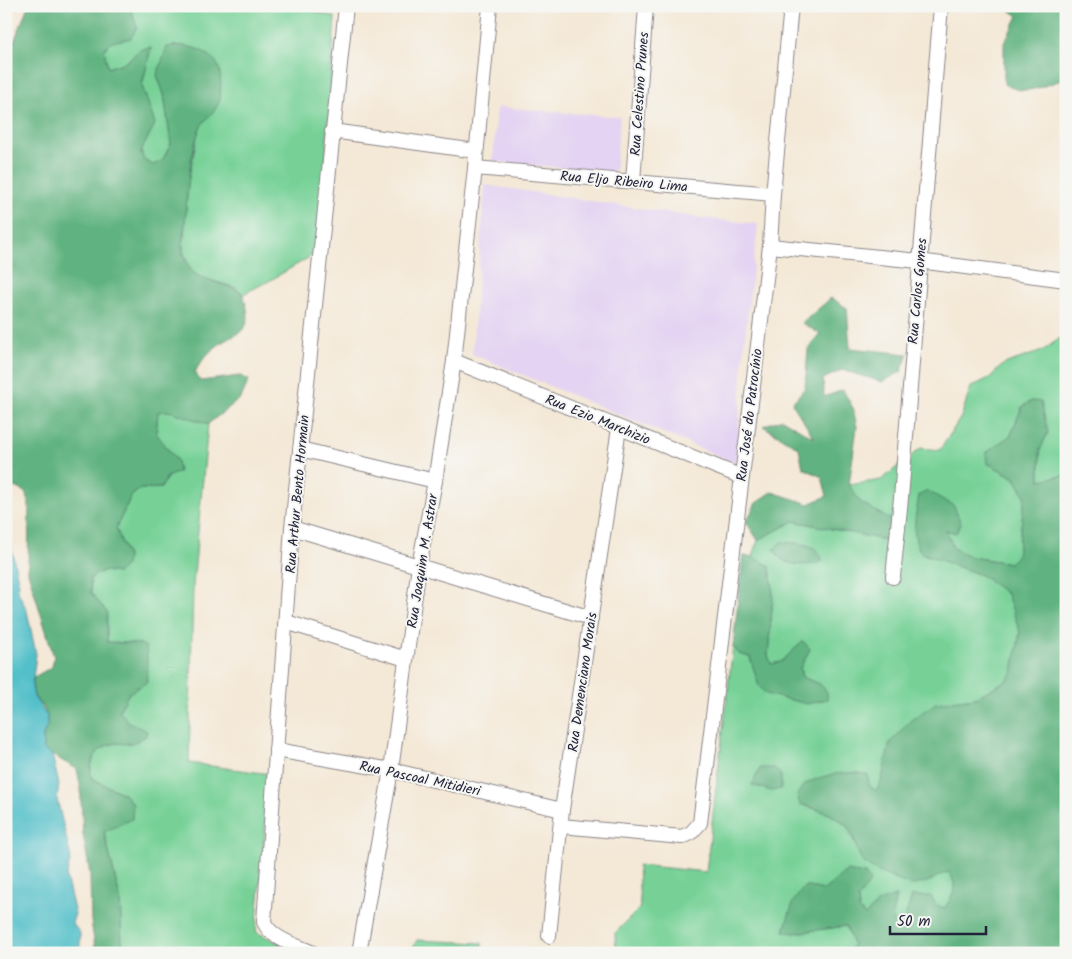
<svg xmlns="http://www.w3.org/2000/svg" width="1072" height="959" font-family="Kalam,sans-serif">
<rect width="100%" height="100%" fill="#f6f6f2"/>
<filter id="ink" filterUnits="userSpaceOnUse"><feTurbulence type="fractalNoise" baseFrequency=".02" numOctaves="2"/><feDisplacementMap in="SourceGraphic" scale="10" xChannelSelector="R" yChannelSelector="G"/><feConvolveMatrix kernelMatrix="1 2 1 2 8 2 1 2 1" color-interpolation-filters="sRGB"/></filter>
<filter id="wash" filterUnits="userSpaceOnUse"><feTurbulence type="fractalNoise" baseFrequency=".0096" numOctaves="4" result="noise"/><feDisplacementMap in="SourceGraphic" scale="20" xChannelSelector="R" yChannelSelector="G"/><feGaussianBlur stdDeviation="1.12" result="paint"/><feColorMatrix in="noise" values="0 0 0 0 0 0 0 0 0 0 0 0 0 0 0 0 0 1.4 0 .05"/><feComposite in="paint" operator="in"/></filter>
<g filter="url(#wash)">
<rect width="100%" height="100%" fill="#f4e8d6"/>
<g fill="#e4d3f2">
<path d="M497,107L620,117L615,172L493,162Z"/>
<path d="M485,185L702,218L758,224L744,347L736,463L472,354Z"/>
</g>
<g fill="#77d197" stroke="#4c7a69">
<path d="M130,6H293L335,17L320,251L269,281L243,294L236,288L197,276L190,269L183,251L188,182L198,132L202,123L217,107L157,75L164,94L171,144L162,162L153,165L143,160L141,151L155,124L142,86L151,48L141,49L126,62L107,68L104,49L112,42L131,8Z"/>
<path d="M1066,334V473L1061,476L1040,481V450L1048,432L1022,407L1011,435L986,453L987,463L1015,478L1025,496L1017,556L1010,563L971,557L953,548L946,530L954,506L921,553L981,575L1007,594L1020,632L1013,672L1007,680L975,698L936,703L890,743L881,782L876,792L869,785L800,804L830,814L847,826L864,863L931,881L939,874L949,872C959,888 953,893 945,909L936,905L895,924L892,915L896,896L878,902L865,916L859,909L858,899L794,933L847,926L853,945L848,953H616L615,933L640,908L638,865L706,872L733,646L739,654L750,657L759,686L820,685L802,677L800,668L810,649L803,642L781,662L771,664L768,655L773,595L770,566L753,557L758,540L794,521L885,540L892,521L860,502L849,485L881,480L921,448L940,450L961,417L971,387L989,378L1004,364L1042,351Z"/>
<path d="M158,411H169L208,424L193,586L189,763L270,774L256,932L300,953H128L122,945L120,899L104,831L132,819L124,794L91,778C89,763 96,747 112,744C119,742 127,743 133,743L147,731L129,722L119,711L129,693L147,682L141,644L107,642L106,612L91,593L90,578L103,571L118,573L127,556L116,528L131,496L140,489L161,488L177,461L156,433Z"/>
<path d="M417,940L482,943V953H410Z"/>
</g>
<g fill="#61b380" stroke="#426a5e">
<path d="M28,6H130L137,27L131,38L112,42L104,49L108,68L126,62L141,49L151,47L142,86L155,124L141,151L144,160L153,165L162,161L171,144L164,94L157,75L167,47C183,42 213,50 219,68C221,74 221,93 220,99C217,112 204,118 199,130C189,158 187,194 185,224C184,232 181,243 183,251C183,256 187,264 190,268C198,283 229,282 243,294C245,303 251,316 246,325C242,334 232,336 224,341C213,348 200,360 195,373L201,381L240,376L249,380L241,398L208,424L169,411L158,412L156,433L177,461L179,472L167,477L161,488L140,489L131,496L116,528L127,556L126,566L118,573L103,571L90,578L91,593L107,612V642L141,644L146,647L147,657V682L129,693L119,711L129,722L147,731L146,736C142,738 137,742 132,743C126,745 118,742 112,744C95,748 89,763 91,778L124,794L133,804L132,819L104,832L120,899L122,945L128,953H96L91,921L90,874L83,834L80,784L77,769L43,750C43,744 42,738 44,733C45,728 48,724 47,718C45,700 28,704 34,677L52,667L54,657L28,572L29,501L24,491L15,487L6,489V55L9,54Z"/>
<path d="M1004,6H1066V79C1043,84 1028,98 1004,84V43L1018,16Z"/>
<path d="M831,298L847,308L850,348L908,354L901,372L882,382L842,370L823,379L824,397L843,390L853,408L857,427L849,485L860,502L892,521L885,540L794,521L758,540L746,522L756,503L772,492L809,504L827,496L822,477L803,468L799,448L763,426L782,419L814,438L792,403L805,388L808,349L820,334L802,323Z"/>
<path d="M1031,401L1041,402L1048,432L1040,450V480L1061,476L1066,473V953H848L853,945L846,926L794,933L784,931L793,902L805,886L824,890L846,871L865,874L870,882L858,899L859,909L865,916L878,902L896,896L892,915L895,924L904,920L912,896H931L936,905L945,908C953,894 959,887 949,872C935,875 930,884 913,885C906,885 870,869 864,863C855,853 856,834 846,825C833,813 816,809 800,804L797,795C799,791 801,788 804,785C819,775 852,769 868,775L869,785L876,791L881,782L890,743L911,720L936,703L975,698L1007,680L1013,672L1020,632L1007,594L981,575L921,553C910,535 916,515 919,495L928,491L954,506L961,524L956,533L946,530L953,548L971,557L1010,563L1017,556L1025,496L1015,478L987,463L986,453L1011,435L1022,407Z"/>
<path d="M781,542C799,544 816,541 823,561C811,566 792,567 781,559C778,557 776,552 774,549Z"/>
<path d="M743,556L753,557L770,566L773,595L768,655L771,664L781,662L803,641L810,649L800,668L802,677L820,684L827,692V699L807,704L766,694L759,686L750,657L739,654L733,646Z"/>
<path d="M760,768H774L781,775V789L771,791L752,785Z"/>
</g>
<path fill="#52c0c9" stroke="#3a7182" d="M6,532L9,537L19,585L17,589L27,611L36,654L32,686L34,697L47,716V726L43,735V749L52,755L59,785L57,799L71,858L66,877L75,914L72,923L80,933V953H6Z"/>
</g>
<g filter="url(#ink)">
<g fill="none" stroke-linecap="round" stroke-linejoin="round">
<g stroke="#8b8588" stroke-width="16">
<g id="minor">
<path d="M332,131L476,151"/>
<path d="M475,168L773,194"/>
<path d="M633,181L646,6"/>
<path d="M770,246L919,261L1066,280"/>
<path d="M454,361L742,477"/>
<path d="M300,449L435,481"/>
<path d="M292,528L591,618"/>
<path d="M893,577L901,498L941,6"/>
<path d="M286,622L406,659"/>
<path d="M276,750L391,770L562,810"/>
<path d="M561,826L682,837L691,833L700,823L770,246L773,194L791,6"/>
<path d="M549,936L562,810L619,428"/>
<path d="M313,953C298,946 271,939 264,922L292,528L346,6"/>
<path d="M359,953L391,770L419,566L435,481L454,361L475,168L490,6"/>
</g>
</g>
<use href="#minor" stroke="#fff" stroke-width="14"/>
</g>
</g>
<g text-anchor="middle" stroke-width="4" stroke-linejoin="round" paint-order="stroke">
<g font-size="14" fill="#22223b" stroke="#f6f6f2">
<text transform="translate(639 94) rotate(-86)" y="5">Rua Celestino Prunes</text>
<text transform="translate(624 181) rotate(5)" y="5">Rua Eljo Ribeiro Lima</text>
<text transform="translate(917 291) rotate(-85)" y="5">Rua Carlos Gomes</text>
<text transform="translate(749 415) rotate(-83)" y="5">Rua José do Patrocínio</text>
<text transform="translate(598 419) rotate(22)" y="5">Rua Ezio Marchizio</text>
<text transform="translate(297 494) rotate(-85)" y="5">Rua Arthur Bento Hormain</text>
<text transform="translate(422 561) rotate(-81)" y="5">Rua Joaquim M. Astrar</text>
<text transform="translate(582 682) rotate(-82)" y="5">Rua Demenciano Morais</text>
<text transform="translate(420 778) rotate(12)" y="5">Rua Pascoal Mitidieri</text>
</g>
</g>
<rect width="1072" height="959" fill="none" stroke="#f6f6f2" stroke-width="25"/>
<path d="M890 926v8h96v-8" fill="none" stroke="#22223b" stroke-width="2.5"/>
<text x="897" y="926" font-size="15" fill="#22223b" stroke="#f6f6f2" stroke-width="4" paint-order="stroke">50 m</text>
</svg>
